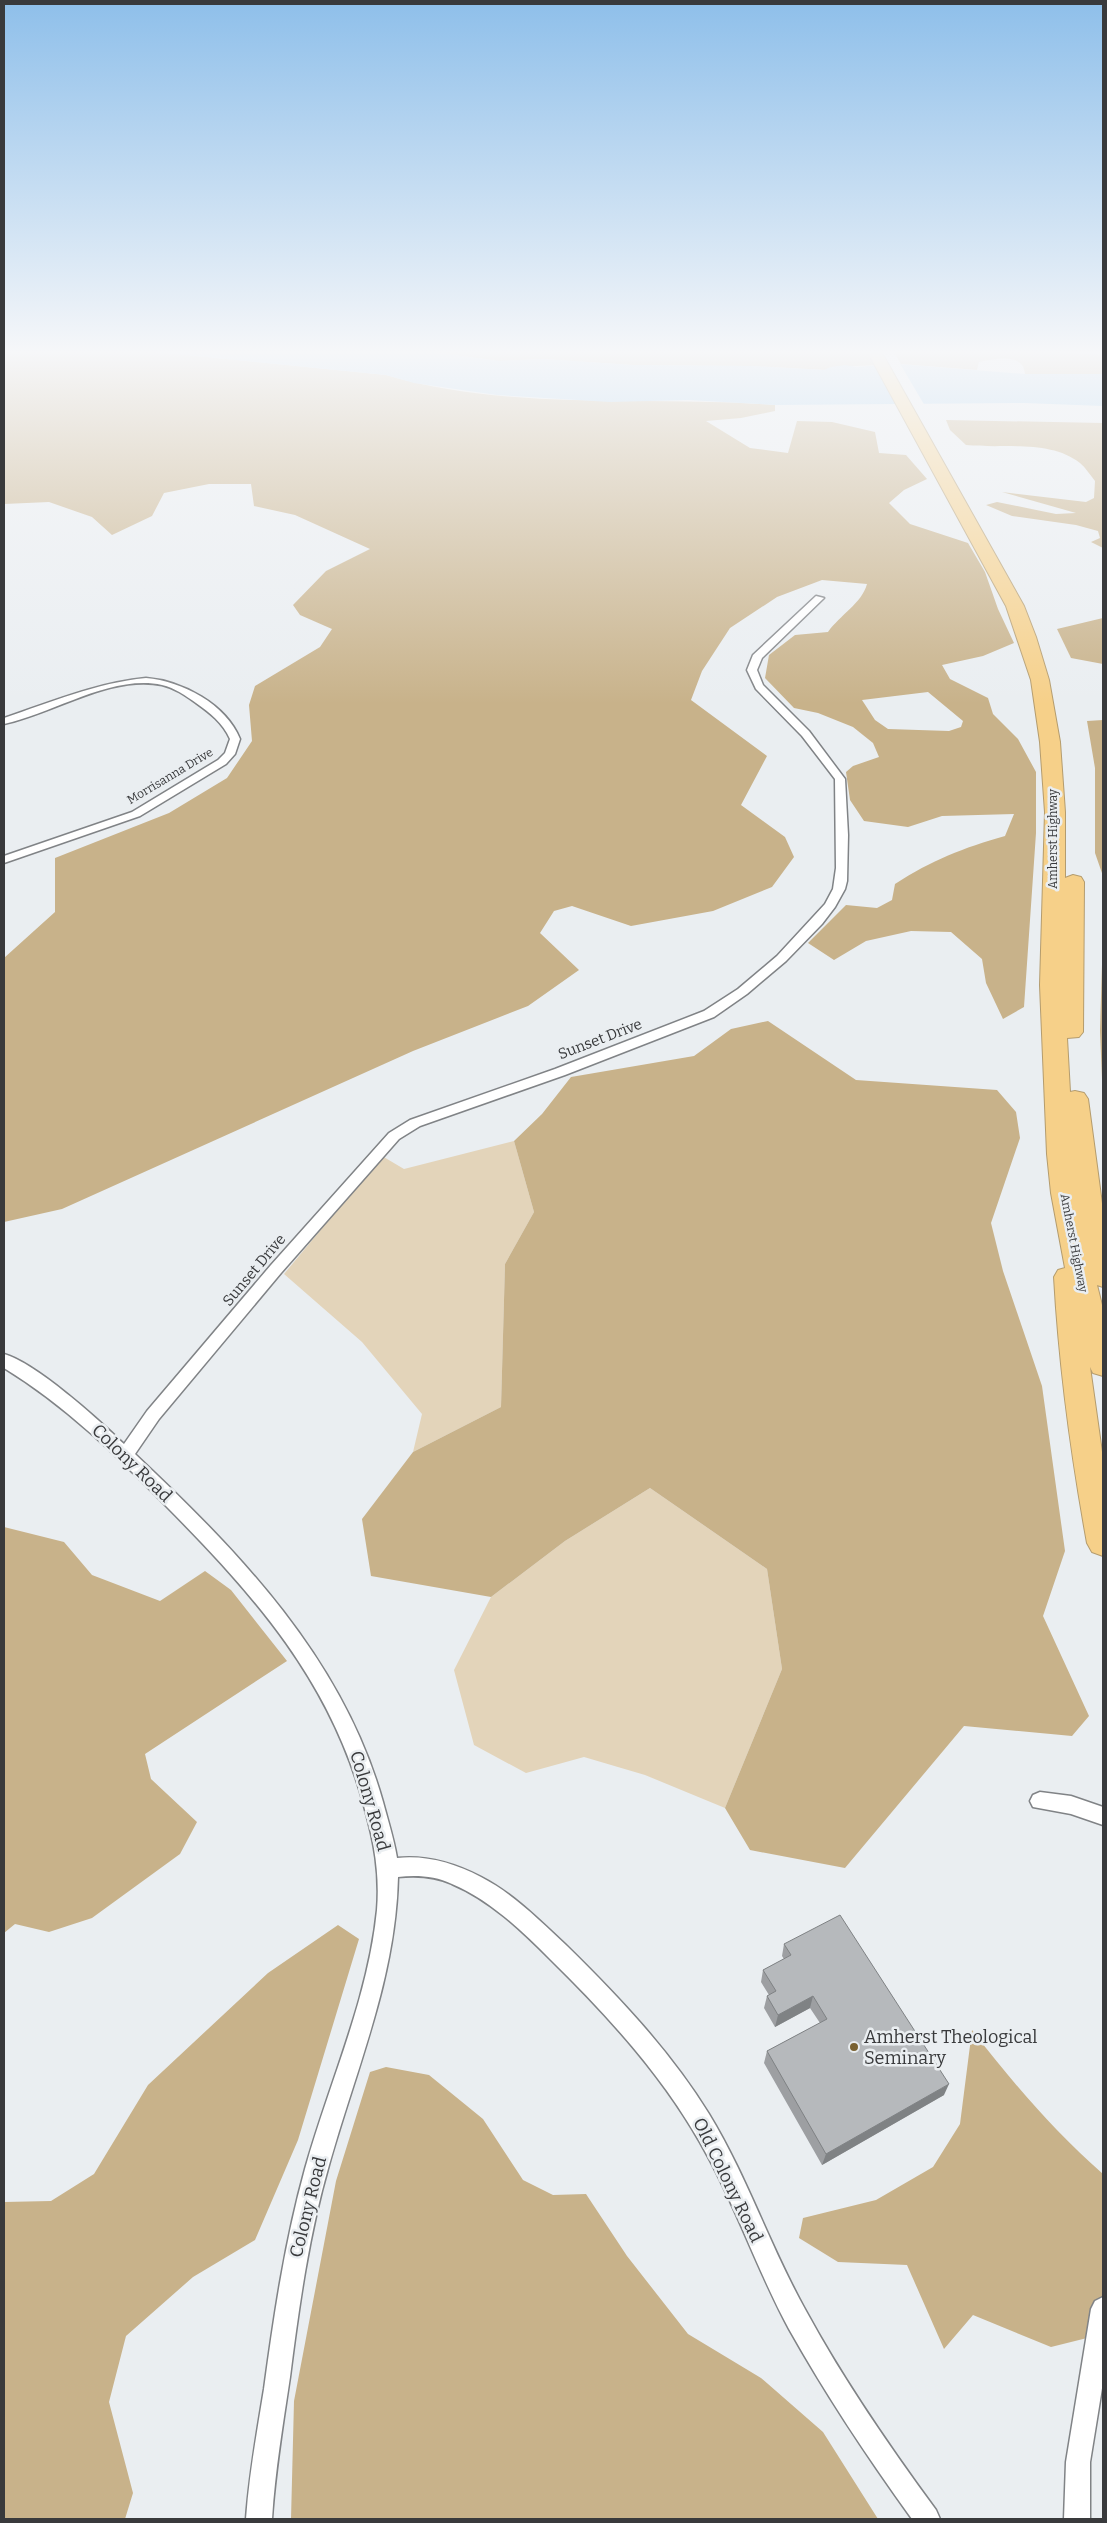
<svg xmlns="http://www.w3.org/2000/svg" width="1107" height="2523" font-family="Bitter,serif">
<rect width="100%" height="100%" fill="#eaeef1"/>
<g fill="#e3d4ba">
<path d="M514,1141L534,1212L505,1264L501,1407L413,1452L422,1414L362,1342L284,1274L382,1156L404,1169Z"/>
<path d="M650,1488L767,1569L782,1669L725,1808L645,1775L584,1757L526,1773L474,1745L454,1670L491,1597L565,1541Z"/>
</g>
<g fill="#c8b28a" fill-rule="evenodd">
<path d="M4,351H147L386,375C512,412 645,395 775,405V411L741,418L706,421L750,448L788,453L797,421L832,422L875,432L879,453L906,455L927,479L904,490L889,503L910,524L968,543L985,572L998,609L1014,643L983,656L942,665L950,679L988,698L993,714L1018,739L1036,772V833L1024,1007L1003,1019L986,983L982,959L951,932L911,931L866,941L834,960L808,943L846,905L877,908L892,900L895,884C932,860 963,848 1005,836L1014,814L942,816L908,827L864,821L850,800L846,772L853,766L879,757L873,743L853,727L818,713L794,708L765,678L769,655L795,635L828,632C840,615 862,603 867,584L822,580L777,597L730,628L702,671L691,700L767,756L741,805L785,837L794,857L772,887L713,911L631,926L572,906L554,911L540,933L579,970L528,1006L413,1051L62,1209L4,1222V958L55,912V858L169,813L227,778L252,741L249,705L255,686L320,647L332,629L300,615L293,605L326,571L370,549L295,515L254,506L251,484H209L164,493L152,516L112,535L92,517L49,502L4,504ZM928,692L963,721L961,727L949,731L888,729L875,720L862,700Z"/>
<path d="M425,351H871L879,365L831,367L826,370L751,366L632,365L544,359L499,361Z"/>
<path d="M893,351H1045L1103,355V374H1025C1023,352 995,359 979,362L977,370L901,364Z"/>
<path d="M946,420L1103,423V548L1091,542L1100,538L1098,531L1076,525L1012,516L986,505L997,502L1056,514L1076,513L1002,492L1086,502L1094,498L1095,481C1090,475 1086,468 1080,463C1050,439 1002,449 966,445L950,430Z"/>
<path d="M1103,618V664L1071,658L1057,629Z"/>
<path d="M1103,720V876L1095,853V768L1087,721Z"/>
<path d="M1103,931V1103L1100,1031Z"/>
<path d="M768,1021L856,1080L997,1090L1016,1112L1020,1138L991,1223L1003,1271L1042,1386L1065,1551L1043,1616L1089,1716L1072,1736L964,1726L845,1868L750,1850L725,1808L782,1669L767,1569L650,1488L565,1541L491,1597L371,1576L362,1519L413,1452L501,1407L505,1264L534,1212L514,1141L542,1114L571,1077L694,1056L731,1029Z"/>
<path d="M4,1527L64,1542L92,1575L160,1601L205,1571L231,1590L287,1661L145,1754L151,1779L197,1822L180,1854L92,1918L49,1932L15,1924L4,1933Z"/>
<path d="M338,1925L359,1939L298,2140L255,2240L193,2277L126,2336L109,2402L133,2493L125,2519H4V2202L51,2201L94,2174L148,2085L268,1973Z"/>
<path d="M972,2030C1013,2083 1053,2130 1103,2174V2334L1051,2347L973,2315L944,2349L907,2265L838,2262L799,2238L803,2218L876,2200L933,2167L960,2124Z"/>
<path d="M386,2067L429,2075L483,2119L523,2180L553,2195L586,2194L627,2256L688,2334L761,2378L823,2432L878,2519H291L294,2401L336,2181L370,2072Z"/>
</g>
<path fill="#a7d0ee" d="M147,351H425L499,361L544,359L632,365L751,366L824,370L831,367L845,365L856,367L897,364L1025,374H1103V406L1024,403L775,405L688,400L610,402L497,395L414,383L386,375Z"/>
<path fill="#eaeef1" d="M877,362H899L925,406H902Z"/>
<g fill="none" stroke-linecap="round" stroke-linejoin="round">
<g stroke="#808386" stroke-width="3">
<g id="street">
<path d="M816,596L824,598L762,658L757,670L763,685L809,731L845,779L848,835L847,881L845,889L835,907L822,924L786,961L747,994L714,1017L565,1075L420,1126L399,1139L281,1273L159,1419L135,1454C240,1553 343,1659 383,1802C388,1821 394,1839 397,1858C427,1855 454,1863 481,1877C514,1894 540,1921 567,1946C619,1997 670,2051 709,2114C747,2176 770,2247 806,2311C844,2381 889,2446 936,2510L940,2519H912C868,2458 826,2395 789,2329C758,2272 738,2211 707,2155C667,2080 610,2018 550,1959C521,1930 490,1900 452,1884C435,1876 417,1875 398,1877C396,1978 356,2069 329,2165C309,2234 299,2306 290,2377C283,2424 275,2471 272,2519H246C249,2475 257,2432 264,2389C274,2315 285,2241 305,2169C329,2083 368,2000 377,1910C380,1873 374,1841 364,1806C331,1682 256,1597 168,1508C117,1456 66,1406 4,1368V1354C36,1363 99,1420 124,1444L147,1411L271,1265L389,1133L410,1120L555,1069L704,1011L738,989L777,956L825,904L833,889L836,868L835,779L802,736L756,689L747,670L753,655Z"/>
<path d="M146,678C182,681 226,704 240,739L235,754L226,764L140,816L4,863V856L132,812L218,760L225,753L230,739C223,723 210,713 196,703C186,696 175,688 162,685C111,674 53,714 4,724V718C51,702 96,683 146,678Z"/>
<path d="M1040,1792L1071,1796L1103,1807V1825L1071,1814L1033,1807L1030,1801L1033,1795Z"/>
<path d="M1103,2297V2382L1090,2462V2519H1064L1066,2462L1091,2309L1095,2301Z"/>
</g>
</g>
<g stroke="#b49c6e" stroke-width="2">
<path id="highway" d="M867,351H881L1024,606L1036,637L1049,680L1060,742L1065,812V878L1073,875L1081,877L1084,882L1083,1032L1079,1037L1067,1038L1070,1092L1075,1091L1084,1093L1088,1099L1103,1211V1287L1097,1285L1103,1309V1376L1093,1373L1090,1367L1103,1459V1556L1092,1552L1087,1543C1071,1455 1059,1367 1054,1277L1058,1270L1065,1268L1051,1193L1047,1154L1040,985L1045,812L1040,742L1031,680L1006,606Z"/>
</g>
<use href="#street" fill="#fff" fill-rule="evenodd"/>
<use href="#highway" fill="#f6d089" fill-rule="evenodd"/>
</g>
<path fill="#9d9fa2" d="M784,1944L944,2095L822,2165L764,2063L767,2051L820,2023L810,2008L775,2027L764,2008L767,1996L769,1995L761,1982L763,1970L784,1959L782,1956Z"/>
<g fill="#7f8284">
<path d="M813,1996L810,2008L775,2027L778,2015Z"/>
<path d="M949,2084L944,2095L822,2165L826,2154Z"/>
</g>
<path fill="#b6b9bc" stroke="#7f8284" d="M840,1915L949,2084L826,2154L767,2051L827,2019L813,1996L778,2015L767,1996L776,1991L763,1970L791,1955L784,1944Z"/>
<linearGradient id="sky" x2="0" y2="1"><stop stop-color="#8ebfea"/><stop offset="0.5" stop-color="#f6f7f9"/><stop offset="1" stop-color="#f6f7f9" stop-opacity="0"/></linearGradient>
<rect width="1107" height="704" fill="url(#sky)"/>
<circle fill="#796131" stroke="#eaeef1" stroke-width="2" cx="854" cy="2047" r="5"/>
<g text-anchor="middle" stroke-width="5" stroke-linejoin="round" paint-order="stroke">
<g font-size="12" fill="#393a3c" stroke="#eaeef1">
<text transform="translate(170 776) rotate(-31)" y="4">Morrisanna Drive</text>
<text transform="translate(1053 839) rotate(-90)" y="4">Amherst Highway</text>
<text transform="translate(1074 1243) rotate(79)" y="4">Amherst Highway</text>
</g>
<g font-size="15" fill="#393a3c" stroke="#eaeef1">
<text transform="translate(600 1039) rotate(-21)" y="5">Sunset Drive</text>
<text transform="translate(254 1270) rotate(-50)" y="5">Sunset Drive</text>
</g>
<g font-size="18" fill="#393a3c" stroke="#eaeef1">
<text transform="translate(132 1463) rotate(44)" y="6">Colony Road</text>
<text transform="translate(370 1801) rotate(74)" y="6">Colony Road</text>
<text transform="translate(728 2180) rotate(64)" y="6">Old Colony Road</text>
<text transform="translate(308 2207) rotate(-76)" y="6">Colony Road</text>
</g>
<g font-size="18" fill="#393a3c" stroke="#eaeef1" text-anchor="start">
<text x="864" y="2043">Amherst Theological<tspan x="864" dy="21">Seminary</tspan></text>
</g>
</g>
<rect width="1107" height="2523" fill="none" stroke="#393a3c" stroke-width="10"/>
</svg>
